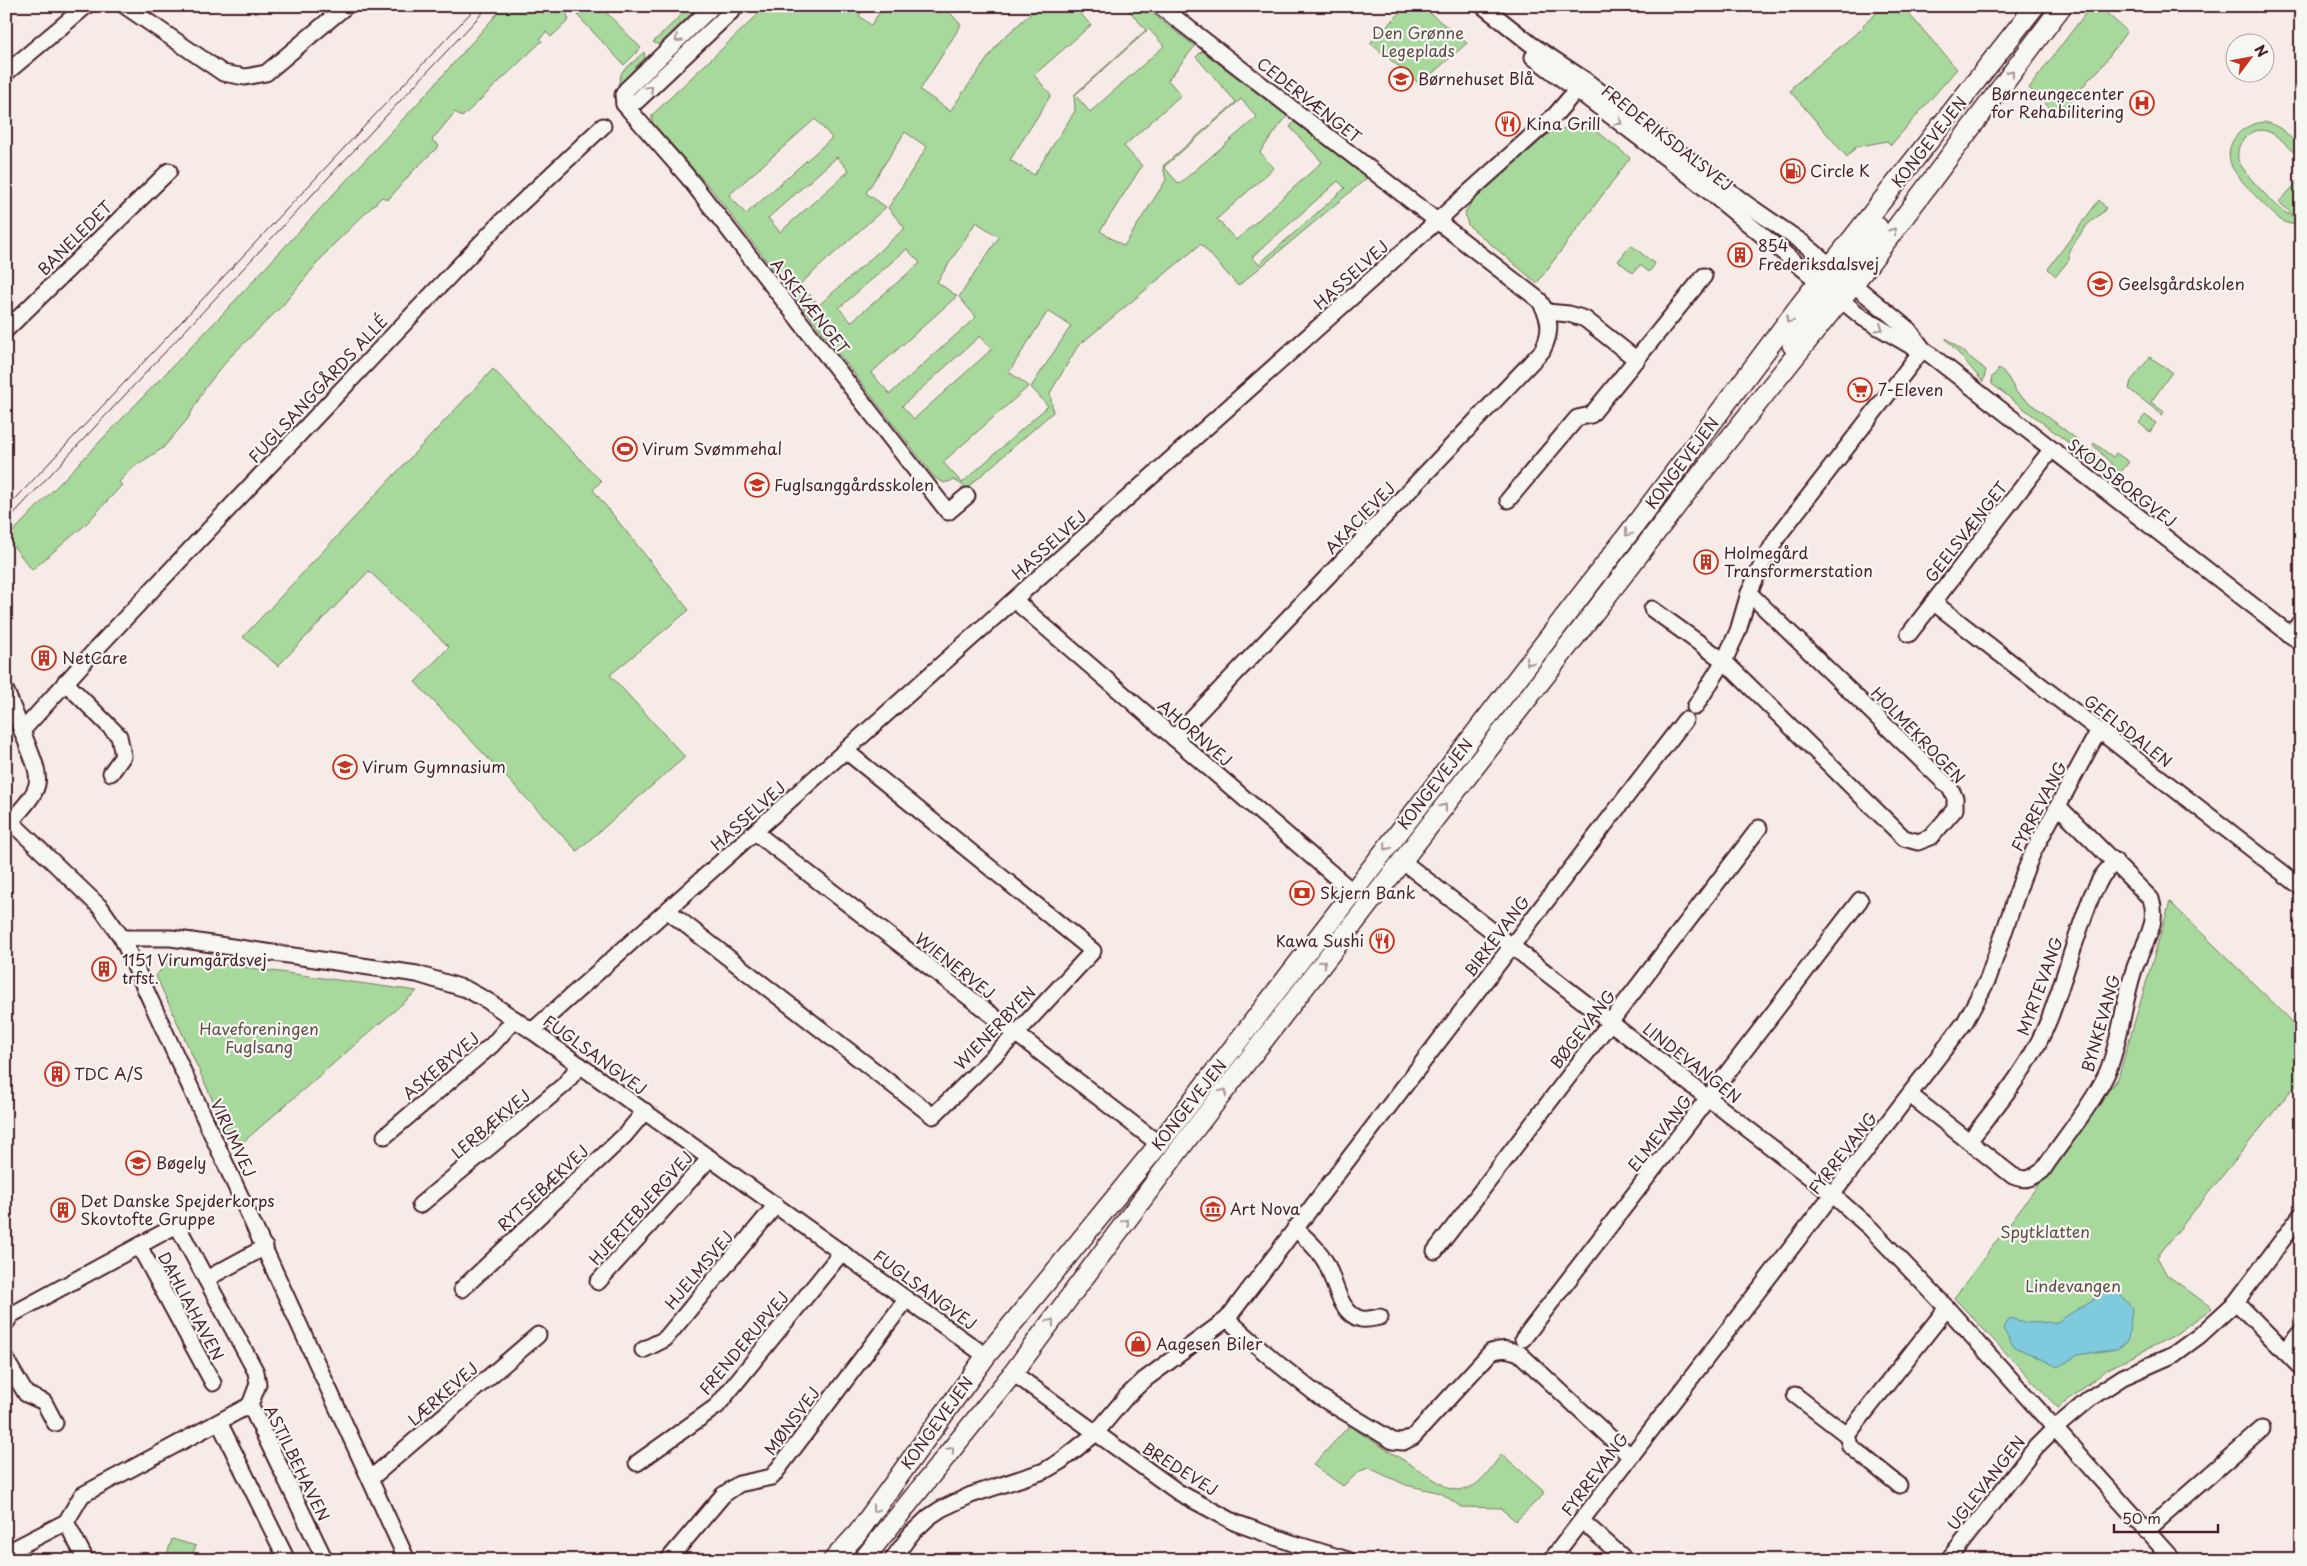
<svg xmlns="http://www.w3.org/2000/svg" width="2307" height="1566" font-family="'Playpen Sans',sans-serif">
<rect width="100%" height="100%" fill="#f7ebe7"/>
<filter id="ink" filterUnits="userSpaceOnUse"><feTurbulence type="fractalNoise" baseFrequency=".02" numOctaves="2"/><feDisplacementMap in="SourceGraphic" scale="10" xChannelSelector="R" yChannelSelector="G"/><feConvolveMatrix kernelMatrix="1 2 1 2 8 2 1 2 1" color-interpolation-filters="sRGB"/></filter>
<g filter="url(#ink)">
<g fill="#a6d99b" stroke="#787c63" fill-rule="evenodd">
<path d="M504,6H564L569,20L551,37L546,32L540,39L542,41L462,117L455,112L432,140L439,146L413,171L388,200L382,197L330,248L282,306L229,358L205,388L187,420L163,448L132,468L119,482L122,485L85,525L32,570L7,538L217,320L429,91Z"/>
<path d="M574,6H600L641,48L624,65L579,17Z"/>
<path d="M691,6H699L659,45L653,42Z"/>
<path d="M767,6H830L832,9L835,6H866L859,16L871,25L884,6H944L961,25L920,90L950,111L1000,41L1039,6H1078L1076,9L1091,25L1034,75L1051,95L1010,160L1034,175L1075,111L1074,95L1146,30L1125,6H1143L1195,46L1168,80L1181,95L1124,146L1142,166L1100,231L1124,246L1166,180L1163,166L1236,102L1196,57L1202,51L1287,116L1260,152L1274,168L1217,219L1236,240L1322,162L1290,127L1294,122L1367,178L1238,286L1201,244L1078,346L1050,393L1053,412L967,488L954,480L944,483L935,478L711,189L652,122V115ZM1149,29L1164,46L1090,112L1075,95ZM1241,99L1257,117L1179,184L1164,167ZM815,119L832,138L746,214L729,195ZM905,132L927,147L888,208L905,228L819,305L800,284L886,207L866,193ZM837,157L849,171L780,232L768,218ZM1338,181L1345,188L1259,264L1252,257ZM976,222L999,237L959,297L976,317L890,394L871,373L957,296L937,282ZM907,249L920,263L851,322L839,308ZM1048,311L1071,326L1031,387L1048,406L962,483L943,462L1029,386L1009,372ZM980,336L992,349L914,419L902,406Z"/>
<path d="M1407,6H1421L1467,43L1420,84L1370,43Z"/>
<path d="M1885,6H1902L1957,69L1891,145L1887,141L1856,147L1847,157L1790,91L1793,89L1792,87L1864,27L1863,25Z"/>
<path d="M2091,6H2106L2105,12L2127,31L2100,69L2089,79L2072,101L2057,115L2029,88Z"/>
<path d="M644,52L645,58L618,85L622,72Z"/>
<path d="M2264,122C2281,125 2289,136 2301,148V160C2287,146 2266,116 2245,138C2239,143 2237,151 2238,159C2241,171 2275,206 2286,213C2291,216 2296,217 2301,216V225C2294,225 2288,224 2282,221C2272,214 2237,178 2232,167C2222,144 2241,124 2264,122Z"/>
<path d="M1593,128L1630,158L1537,283L1468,225L1465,213L1471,203L1554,129Z"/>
<path d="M2301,178V208L2294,216L2279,202Z"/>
<path d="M2099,200L2106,208L2103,212L2088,224L2069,250V260L2056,276L2048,269Z"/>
<path d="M1631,245L1655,264L1649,272L1640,265L1633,273L1618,261Z"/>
<path d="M1946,338L1986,370L1983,382L1946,339Z"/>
<path d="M2150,357L2172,372L2151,402L2164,412L2162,415L2129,389L2131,381Z"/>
<path d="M493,369L601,481L593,490L689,610L610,675L685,757L577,851L415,682L449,647L369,571L278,666L243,637Z"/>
<path d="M1999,369L2007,376L2017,393L2079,441L2074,447L1992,384L1991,378Z"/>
<path d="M2145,415L2156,423L2150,432L2139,423Z"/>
<path d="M2094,443L2113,457L2116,453L2129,462L2120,473L2093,445Z"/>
<path d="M2090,449L2117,476L2115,479L2085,456Z"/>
<path d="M2170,902L2301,1030V1078L2157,1257L2167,1275L2212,1308L2173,1336L2108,1369L2058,1408L1954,1298L2118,1078Z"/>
<path d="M171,957L417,991L235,1149L156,976Z"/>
<path d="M1349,1426L1448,1488C1475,1497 1487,1472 1502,1454L1543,1491V1495L1516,1521L1500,1508L1461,1507L1441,1493L1406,1485L1369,1468L1360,1471L1343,1486L1313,1465Z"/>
<path d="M172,1539L196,1546C190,1563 180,1560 165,1560Z"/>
</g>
<path fill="#7fcbde" stroke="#6a8696" d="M2113,1287L2132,1308L2128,1341L2117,1349L2078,1355L2058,1367L2013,1346L2003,1329L2010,1318L2028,1323L2057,1322Z"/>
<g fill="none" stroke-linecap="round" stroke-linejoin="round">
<g stroke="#4a1f2b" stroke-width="19">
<g id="minor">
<path d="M125,6L223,73L245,77L266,73L346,6"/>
<path d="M713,6L626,90L623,95L624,104L687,176L948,512L967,496"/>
<path d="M1160,6L1539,300C1551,318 1552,332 1542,351L1174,738"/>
<path d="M1483,6L1532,45L1585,80L1745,203L1803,243L1909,330L1923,349L2301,643"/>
<path d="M1533,57L1690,176L1863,318L1911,346L1923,349"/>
<path d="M6,73L86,6"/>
<path d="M624,104L637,101L737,6"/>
<path d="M1547,312L1569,314L1585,319L1637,360"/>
<path d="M6,330L169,171"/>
<path d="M1508,500L1577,418L1591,415L1704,276"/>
<path d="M1014,600L1353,892"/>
<path d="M1933,602L2301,887"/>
<path d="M1652,609L1724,661L1904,838L1918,842L1931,837L1955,809V798L1950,788L1749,593"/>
<path d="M1909,634L2051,450"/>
<path d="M2290,635L2301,621"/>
<path d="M65,682L119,736L123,756L111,773"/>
<path d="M6,691L22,731"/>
<path d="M1695,707L1724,661L1738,631L1749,593L1763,562L1778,536L1923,349"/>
<path d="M6,817L101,908L122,938L407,1560"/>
<path d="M6,827C46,782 44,786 22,731L96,649L415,312L501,222L603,126"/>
<path d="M756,833L1159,1144"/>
<path d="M1402,861L1833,1195L1871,1229L1947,1308L2173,1560"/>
<path d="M668,911L933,1116L1015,1035L1093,951L846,751"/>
<path d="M122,938H171L417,974L466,989L488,1001L532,1031L986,1356"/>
<path d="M532,1031L1437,221L1556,114L1585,80"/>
<path d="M1910,1095L2013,1176C2025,1181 2031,1179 2042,1171C2062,1141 2092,1105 2107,1073C2121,1040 2123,1003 2134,970C2142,945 2160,924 2151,899L2058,806"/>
<path d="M385,1136L492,1045L515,1019"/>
<path d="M1969,1141C1999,1103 2032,1064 2050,1017C2065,977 2076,935 2092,895L2102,876L2115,861"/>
<path d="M1337,1174L1685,720"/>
<path d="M420,1205L564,1085L580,1065"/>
<path d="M1295,1228C1306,1239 1319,1249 1326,1263C1335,1280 1339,1314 1361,1319C1367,1320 1374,1318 1380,1317"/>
<path d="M139,1246L213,1383"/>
<path d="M265,1247L206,1279L256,1372L258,1384L250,1405L325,1560"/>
<path d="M1435,1251L1759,828"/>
<path d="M598,1282L710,1158"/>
<path d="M462,1289L625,1135L645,1111"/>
<path d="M2236,1302L2301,1368"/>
<path d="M1227,1319L1277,1363L1320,1397L1393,1441L1403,1442L1413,1437L1491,1352C1502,1348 1508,1349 1519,1353L1630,1456"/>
<path d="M6,1323L11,1315L177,1225L206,1279"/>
<path d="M1523,1339L1860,900"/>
<path d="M643,1350L665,1339L776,1205"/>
<path d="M2284,1351L2301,1332"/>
<path d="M6,1360L26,1394L44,1402L55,1423"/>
<path d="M1013,1373L1178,1492L1236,1523L1292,1543L1348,1560"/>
<path d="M1795,1395L1847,1435L1850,1446L1899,1485"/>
<path d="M219,1422L286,1558"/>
<path d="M1847,1435L1947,1308"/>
<path d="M637,1463L717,1406L842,1252"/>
<path d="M370,1479L538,1335"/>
<path d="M1582,1521L1626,1560"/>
<path d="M66,1522L86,1560"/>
<path d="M2146,1531L2262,1429"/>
<path d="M6,1553L66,1522L82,1495L250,1405"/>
<path d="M668,1560L723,1495L739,1484L772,1477L906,1300"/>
<path d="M892,1560L911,1534L929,1517L941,1509L971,1495L1044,1471L1061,1461L1095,1434L1126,1397L1144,1380L1227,1319L1333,1179"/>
<path d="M1551,1560L1965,1022L1988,979L2022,879L2033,852L2099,730"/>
<path d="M1948,1560L2036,1447L2054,1429L2092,1397L2123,1377L2173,1355L2199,1336L2236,1302L2301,1215"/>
</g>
</g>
<g stroke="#4a1f2b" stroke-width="22">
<g id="major">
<path d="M1841,299L1837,292L1842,275L1878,227"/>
<path d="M1792,345L1829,290L1833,272"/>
<path d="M833,1560L857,1534L986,1356L1159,1144L1629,533L1800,305L2035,6"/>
<path d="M863,1560L1013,1373L1188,1138L1708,465L1866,268L2062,6"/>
</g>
</g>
<use href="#minor" stroke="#f6f6f2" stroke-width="15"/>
<use href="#major" stroke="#f6f6f2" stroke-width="19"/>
<g stroke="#4a1f2b" stroke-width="1">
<path d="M6,509L477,6"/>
<path d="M6,522L489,6"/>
</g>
</g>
<defs><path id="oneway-chevron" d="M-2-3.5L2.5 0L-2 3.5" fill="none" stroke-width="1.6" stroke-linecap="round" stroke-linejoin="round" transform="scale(1.25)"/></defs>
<g stroke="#a99598">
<use href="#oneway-chevron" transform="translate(678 39) rotate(137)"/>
<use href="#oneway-chevron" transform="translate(2011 73) rotate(-52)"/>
<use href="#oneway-chevron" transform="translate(650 89) rotate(-43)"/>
<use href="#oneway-chevron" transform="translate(1619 122) rotate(37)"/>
<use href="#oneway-chevron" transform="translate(1893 231) rotate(-54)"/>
<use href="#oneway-chevron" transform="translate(1789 320) rotate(127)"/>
<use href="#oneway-chevron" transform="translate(1880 328) rotate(31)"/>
<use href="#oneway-chevron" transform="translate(1628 533) rotate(127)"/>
<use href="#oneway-chevron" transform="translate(1529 662) rotate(128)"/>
<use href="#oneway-chevron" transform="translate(1444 807) rotate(-52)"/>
<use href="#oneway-chevron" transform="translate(1387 847) rotate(128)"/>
<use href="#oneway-chevron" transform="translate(1323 963) rotate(-52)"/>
<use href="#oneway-chevron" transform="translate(1224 1092) rotate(-52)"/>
<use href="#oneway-chevron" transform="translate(1126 1222) rotate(-53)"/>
<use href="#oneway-chevron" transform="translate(1051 1322) rotate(-53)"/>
<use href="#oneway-chevron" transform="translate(951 1450) rotate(-51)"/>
<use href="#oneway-chevron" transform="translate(875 1509) rotate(126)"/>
</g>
</g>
<defs>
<g id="school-ring" transform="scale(1.25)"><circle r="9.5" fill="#f6f6f2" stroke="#c8321e" stroke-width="1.5"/><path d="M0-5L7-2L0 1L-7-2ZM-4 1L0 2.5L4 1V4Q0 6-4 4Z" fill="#c8321e"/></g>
<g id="hospital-ring" transform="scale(1.25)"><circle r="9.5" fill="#f6f6f2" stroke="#c8321e" stroke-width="1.5"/><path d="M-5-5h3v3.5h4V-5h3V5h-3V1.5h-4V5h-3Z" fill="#c8321e"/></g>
<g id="restaurant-ring" transform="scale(1.25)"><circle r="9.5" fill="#f6f6f2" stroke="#c8321e" stroke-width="1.5"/><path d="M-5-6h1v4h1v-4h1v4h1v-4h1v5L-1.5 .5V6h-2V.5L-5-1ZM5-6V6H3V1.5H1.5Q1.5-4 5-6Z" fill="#c8321e"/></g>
<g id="fuel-ring" transform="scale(1.25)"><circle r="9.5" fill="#f6f6f2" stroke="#c8321e" stroke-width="1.5"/><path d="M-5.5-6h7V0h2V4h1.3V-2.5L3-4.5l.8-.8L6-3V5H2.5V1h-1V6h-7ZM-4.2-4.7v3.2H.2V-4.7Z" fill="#c8321e"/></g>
<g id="building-ring" transform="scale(1.25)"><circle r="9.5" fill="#f6f6f2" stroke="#c8321e" stroke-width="1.5"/><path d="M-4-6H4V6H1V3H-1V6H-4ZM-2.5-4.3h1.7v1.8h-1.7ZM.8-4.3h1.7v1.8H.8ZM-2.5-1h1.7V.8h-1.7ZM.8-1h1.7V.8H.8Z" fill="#c8321e"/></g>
<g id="supermarket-ring" transform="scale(1.25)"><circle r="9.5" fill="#f6f6f2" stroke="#c8321e" stroke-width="1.5"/><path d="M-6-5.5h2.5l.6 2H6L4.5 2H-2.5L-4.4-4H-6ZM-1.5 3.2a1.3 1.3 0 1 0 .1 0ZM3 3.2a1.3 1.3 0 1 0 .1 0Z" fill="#c8321e"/></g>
<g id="stadium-ring" transform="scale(1.25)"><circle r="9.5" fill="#f6f6f2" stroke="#c8321e" stroke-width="1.5"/><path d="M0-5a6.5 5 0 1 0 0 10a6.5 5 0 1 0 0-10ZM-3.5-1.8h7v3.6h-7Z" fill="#c8321e"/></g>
<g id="bank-ring" transform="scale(1.25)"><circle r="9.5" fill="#f6f6f2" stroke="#c8321e" stroke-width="1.5"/><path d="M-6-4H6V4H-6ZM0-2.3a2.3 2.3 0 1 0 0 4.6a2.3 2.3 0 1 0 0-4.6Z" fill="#c8321e"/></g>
<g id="museum-ring" transform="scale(1.25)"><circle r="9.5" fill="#f6f6f2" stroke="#c8321e" stroke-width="1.5"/><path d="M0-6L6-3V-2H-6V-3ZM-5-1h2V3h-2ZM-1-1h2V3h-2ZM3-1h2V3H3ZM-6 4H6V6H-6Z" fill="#c8321e"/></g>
<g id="shop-ring" transform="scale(1.25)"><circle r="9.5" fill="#f6f6f2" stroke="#c8321e" stroke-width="1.5"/><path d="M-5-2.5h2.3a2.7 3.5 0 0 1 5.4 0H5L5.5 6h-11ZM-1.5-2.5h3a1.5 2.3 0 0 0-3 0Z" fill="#c8321e"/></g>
</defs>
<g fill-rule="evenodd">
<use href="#school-ring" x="1401" y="79"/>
<use href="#hospital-ring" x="2142" y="103"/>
<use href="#restaurant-ring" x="1508" y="124"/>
<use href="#fuel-ring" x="1793" y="171"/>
<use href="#building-ring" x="1740" y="255"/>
<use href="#school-ring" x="2100" y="284"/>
<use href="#supermarket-ring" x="1860" y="390"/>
<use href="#stadium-ring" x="625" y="449"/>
<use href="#school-ring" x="757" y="485"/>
<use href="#building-ring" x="1706" y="562"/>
<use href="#building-ring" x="44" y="658"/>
<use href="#school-ring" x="345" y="767"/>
<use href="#bank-ring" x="1302" y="893"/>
<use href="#restaurant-ring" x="1382" y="941"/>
<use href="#building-ring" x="104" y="969"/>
<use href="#building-ring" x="57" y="1074"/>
<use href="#school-ring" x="138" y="1163"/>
<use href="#museum-ring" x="1213" y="1209"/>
<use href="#building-ring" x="63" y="1210"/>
<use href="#shop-ring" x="1138" y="1344"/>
</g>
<g text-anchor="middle" stroke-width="4.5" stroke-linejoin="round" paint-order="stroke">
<g font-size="16" fill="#614e47" stroke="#f6f6f2">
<text x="1418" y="39">Den Grønne<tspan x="1418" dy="18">Legeplads</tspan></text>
<text x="259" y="1035">Haveforeningen<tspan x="259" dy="18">Fuglsang</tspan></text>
<text x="2045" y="1238">Spytklatten</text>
<text x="2073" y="1292">Lindevangen</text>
</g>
<g font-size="16" fill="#4a1f2b" stroke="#f6f6f2" text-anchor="start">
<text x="1418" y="85">Børnehuset Blå</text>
<text x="2124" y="100" text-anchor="end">Børneungecenter<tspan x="2124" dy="18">for Rehabilitering</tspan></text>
<text x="1526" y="130">Kina Grill</text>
<text x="1810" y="177">Circle K</text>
<text x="1758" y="252">854<tspan x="1758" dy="18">Frederiksdalsvej</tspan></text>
<text x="2118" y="290">Geelsgårdskolen</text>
<text x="1878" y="396">7-Eleven</text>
<text x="642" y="455">Virum Svømmehal</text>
<text x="774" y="491">Fuglsanggårdsskolen</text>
<text x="1724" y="559">Holmegård<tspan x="1724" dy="18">Transformerstation</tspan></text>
<text x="62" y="664">NetCare</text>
<text x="362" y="773">Virum Gymnasium</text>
<text x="1320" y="899">Skjern Bank</text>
<text x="1364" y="947" text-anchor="end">Kawa Sushi</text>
<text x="122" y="966">1151 Virumgårdsvej<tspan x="122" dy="18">trfst.</tspan></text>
<text x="74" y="1080">TDC A/S</text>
<text x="156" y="1169">Bøgely</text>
<text x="80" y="1207">Det Danske Spejderkorps<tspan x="80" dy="18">Skovtofte Gruppe</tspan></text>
<text x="1230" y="1215">Art Nova</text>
<text x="1156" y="1350">Aagesen Biler</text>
</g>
<g font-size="16" fill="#4a1f2b" stroke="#f6f6f2">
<text transform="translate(1309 100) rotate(38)" y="6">CEDERVÆNGET</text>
<text transform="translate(1667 138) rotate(38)" y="6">FREDERIKSDALSVEJ</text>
<text transform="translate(1929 142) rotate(-52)" y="6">KONGEVEJEN</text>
<text transform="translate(75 238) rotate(-45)" y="6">BANELEDET</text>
<text transform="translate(1351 275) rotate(-42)" y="6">HASSELVEJ</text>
<text transform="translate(810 306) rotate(52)" y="6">ASKEVÆNGET</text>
<text transform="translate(318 389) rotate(-47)" y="6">FUGLSANGGÅRDS ALLÉ</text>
<text transform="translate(1682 463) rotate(-53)" y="6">KONGEVEJEN</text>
<text transform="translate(2122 483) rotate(38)" y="6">SKODSBORGVEJ</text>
<text transform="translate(1360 518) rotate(-46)" y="6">AKACIEVEJ</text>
<text transform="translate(1966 532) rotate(-52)" y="6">GEELSVÆNGET</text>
<text transform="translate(1049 545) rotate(-42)" y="6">HASSELVEJ</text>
<text transform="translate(2128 731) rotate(38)" y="6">GEELSDALEN</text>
<text transform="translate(1195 733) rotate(41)" y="6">AHORNVEJ</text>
<text transform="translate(1918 735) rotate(46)" y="6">HOLMEKROGEN</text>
<text transform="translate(1435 784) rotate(-52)" y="6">KONGEVEJEN</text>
<text transform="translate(2039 806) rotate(-62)" y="6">FYRREVANG</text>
<text transform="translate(748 816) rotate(-42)" y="6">HASSELVEJ</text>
<text transform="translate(1497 936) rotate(-53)" y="6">BIRKEVANG</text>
<text transform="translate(955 966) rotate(38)" y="6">WIENERVEJ</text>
<text transform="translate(2040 986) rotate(-70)" y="6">MYRTEVANG</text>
<text transform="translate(2101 1023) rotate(-74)" y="6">BYNKEVANG</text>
<text transform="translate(995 1028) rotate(-46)" y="6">WIENERBYEN</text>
<text transform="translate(1583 1029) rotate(-52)" y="6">BØGEVANG</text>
<text transform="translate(595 1055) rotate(36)" y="6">FUGLSANGVEJ</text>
<text transform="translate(1692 1063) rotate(38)" y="6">LINDEVANGEN</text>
<text transform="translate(441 1066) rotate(-40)" y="6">ASKEBYVEJ</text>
<text transform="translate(1189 1105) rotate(-52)" y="6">KONGEVEJEN</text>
<text transform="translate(491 1124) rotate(-40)" y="6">LERBÆKVEJ</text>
<text transform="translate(1660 1133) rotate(-52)" y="6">ELMEVANG</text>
<text transform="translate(233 1138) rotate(65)" y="6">VIRUMVEJ</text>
<text transform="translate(1843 1153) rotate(-52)" y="6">FYRREVANG</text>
<text transform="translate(543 1188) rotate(-43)" y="6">RYTSEBÆKVEJ</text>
<text transform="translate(641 1208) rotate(-48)" y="6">HJERTEBJERGVEJ</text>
<text transform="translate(699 1270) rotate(-50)" y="6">HJELMSVEJ</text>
<text transform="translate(925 1290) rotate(36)" y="6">FUGLSANGVEJ</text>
<text transform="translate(191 1306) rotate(62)" y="6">DAHLIAHAVEN</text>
<text transform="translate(744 1343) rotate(-50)" y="6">FRENDERUPVEJ</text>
<text transform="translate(443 1394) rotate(-41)" y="6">LÆRKEVEJ</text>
<text transform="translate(792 1421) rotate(-53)" y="6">MØNSVEJ</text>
<text transform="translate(937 1423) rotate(-54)" y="6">KONGEVEJEN</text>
<text transform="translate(297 1463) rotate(64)" y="6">ASTILBEHAVEN</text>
<text transform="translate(1180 1469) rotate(32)" y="6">BREDEVEJ</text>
<text transform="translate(1595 1474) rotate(-53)" y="6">FYRREVANG</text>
<text transform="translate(1986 1483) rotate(-52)" y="6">UGLEVANGEN</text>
</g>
</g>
<rect width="2307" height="1566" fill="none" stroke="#f6f6f2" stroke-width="25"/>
<rect x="12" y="12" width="2282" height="1541" fill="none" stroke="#4a1f2b" stroke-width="2" filter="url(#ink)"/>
<g transform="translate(2250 58) rotate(58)"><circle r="24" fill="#f6f6f2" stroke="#b1a0a2"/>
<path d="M0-4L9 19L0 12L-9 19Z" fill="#c8321e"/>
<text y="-8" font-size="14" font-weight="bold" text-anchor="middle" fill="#4a1f2b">N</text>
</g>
<path d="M2114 1524v8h104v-8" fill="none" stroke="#4a1f2b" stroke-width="2.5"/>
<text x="2122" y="1524" font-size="15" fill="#4a1f2b" stroke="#f6f6f2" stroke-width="4" paint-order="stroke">50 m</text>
</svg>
